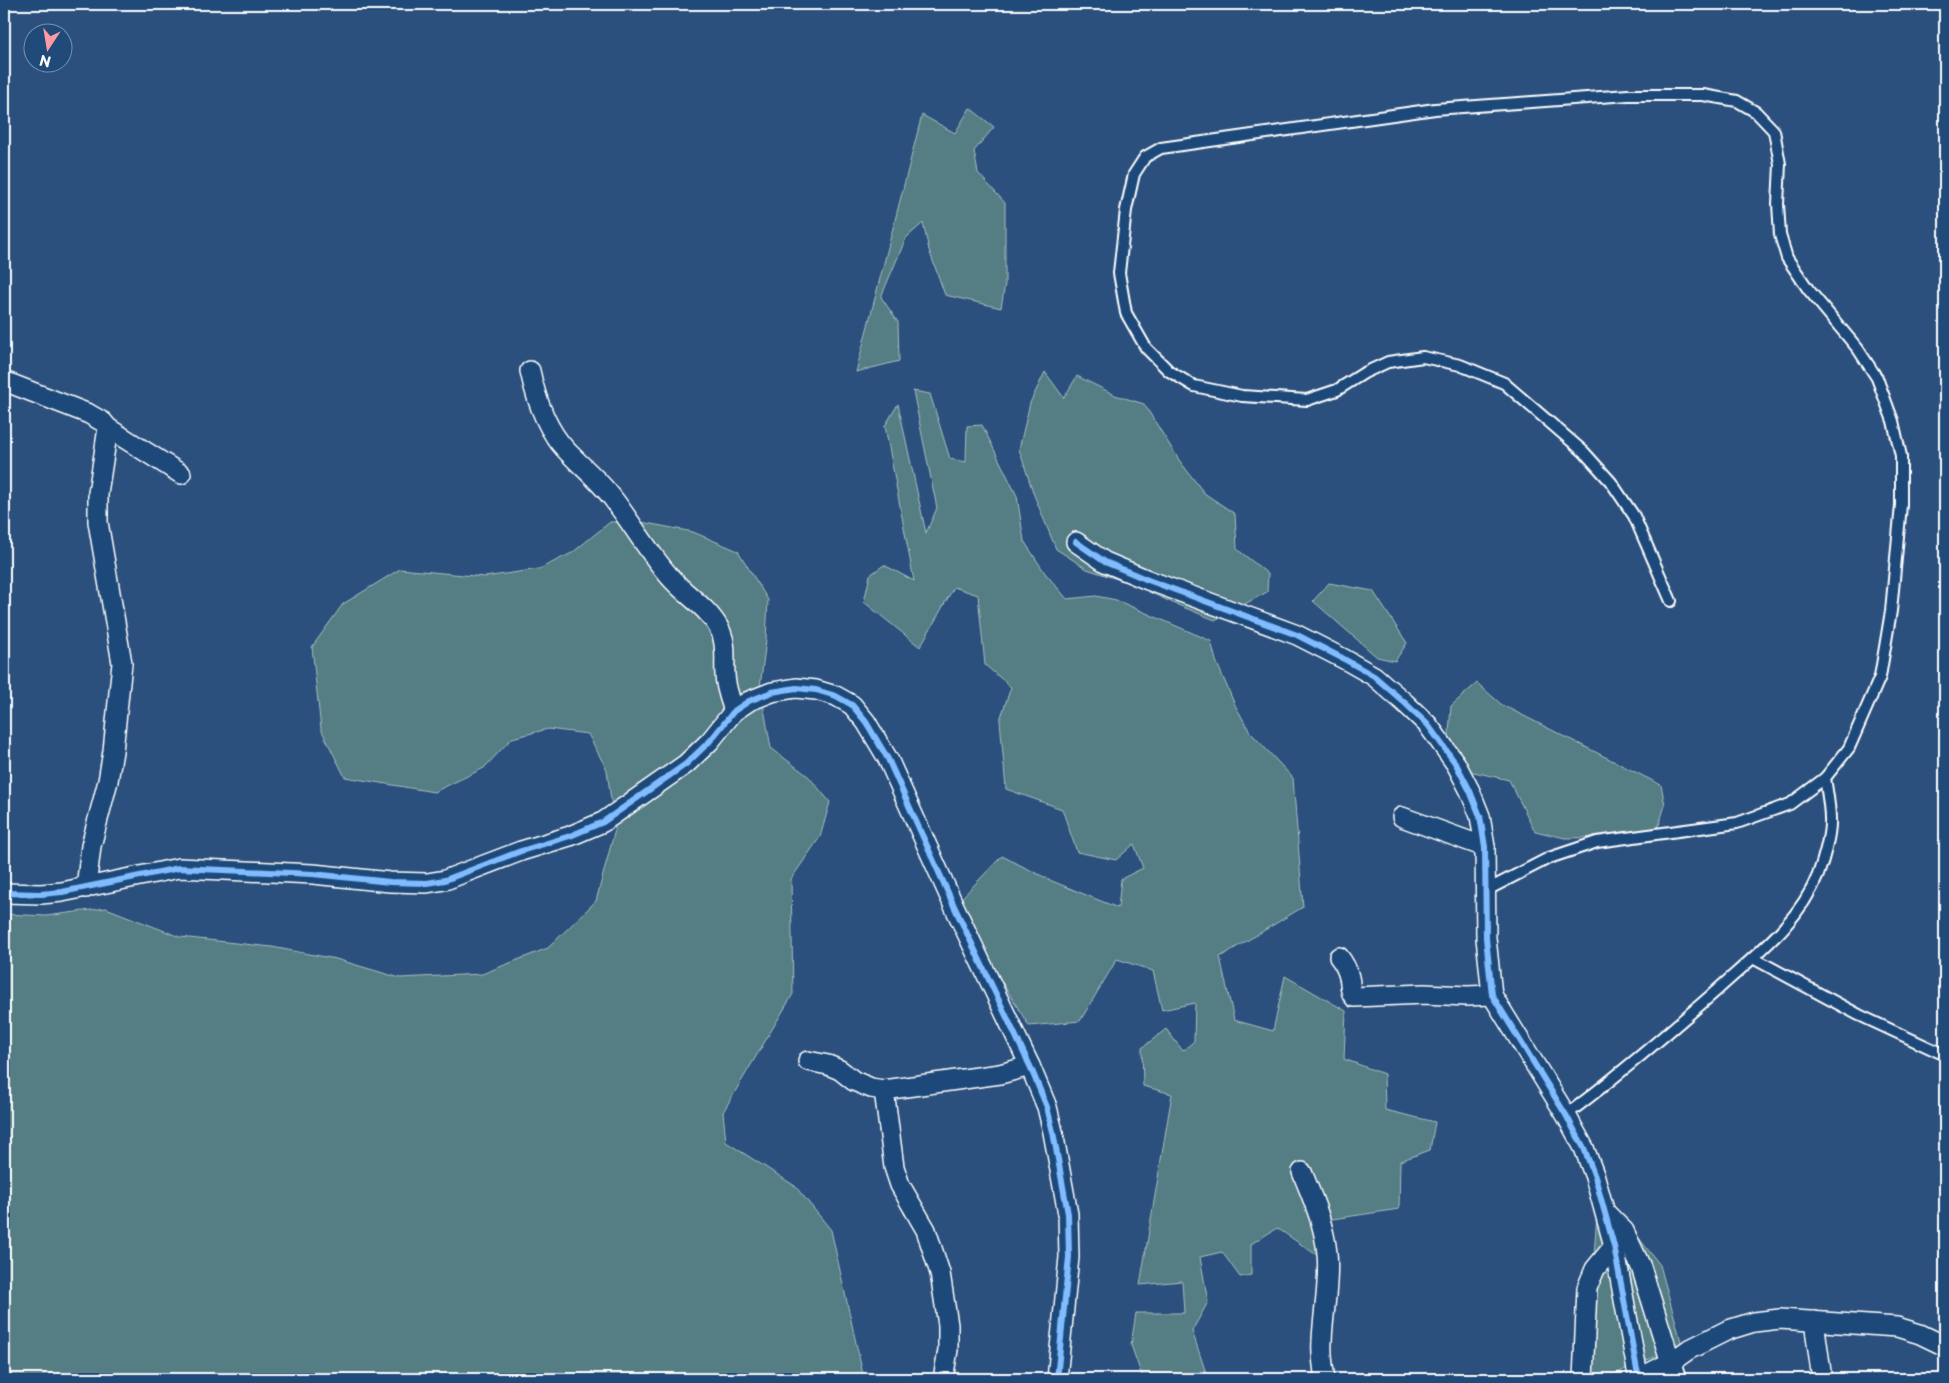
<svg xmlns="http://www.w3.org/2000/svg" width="1949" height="1383" font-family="'Playpen Sans',sans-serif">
<rect width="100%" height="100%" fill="#2c507d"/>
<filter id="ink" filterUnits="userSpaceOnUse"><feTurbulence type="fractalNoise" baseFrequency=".02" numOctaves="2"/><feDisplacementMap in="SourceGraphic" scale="10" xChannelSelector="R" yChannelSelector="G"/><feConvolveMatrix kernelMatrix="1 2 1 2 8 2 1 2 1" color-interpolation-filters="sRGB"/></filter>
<g filter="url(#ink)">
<g fill="#557d84" stroke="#aabec2">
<path d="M970,108L994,127L974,151L978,173L1005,203V284L1001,308L945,295L929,250L923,223L906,238L881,297L898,322L899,361L856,372L922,115L955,133Z"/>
<path d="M1045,372L1064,398L1077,376L1115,395L1144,404L1179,460L1204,493L1235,514L1237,549L1268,574L1267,592L1215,620L1173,603L1132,584L1087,569L1056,549L1034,495L1019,449L1030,403Z"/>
<path d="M913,391L930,394L950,459L966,462L967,426L982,425L1017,496L1024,541L1045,573L1067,599L1096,596L1116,600L1211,641L1216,661L1235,705L1250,732L1293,778L1303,907L1220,957L1234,1020L1273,1031L1285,976L1346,1011L1344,1059L1384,1074L1385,1110L1435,1122L1430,1150L1400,1161L1399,1209L1319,1221L1321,1258L1277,1228L1251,1244V1275L1240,1277L1222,1252L1200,1257L1208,1302L1192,1331L1208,1379H1143L1131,1345L1136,1313H1184L1182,1281L1140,1285L1172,1094L1143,1086L1142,1048L1166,1029L1183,1051L1194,1041L1195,1003L1162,1010L1153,971L1117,959L1080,1021L1029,1026L955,905L1002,856L1052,881L1118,908L1121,879L1143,868L1134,844L1116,860L1077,852L1062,809L1006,789L1000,720L1011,687L985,665L978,595L954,587L920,647L864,602L870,575L884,565L914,581L885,426L898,404L926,533L937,508Z"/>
<path d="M610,522H641L693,532L738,551L768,600L766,640L760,687L771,748L808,776L830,802L820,837L791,879L793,994L723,1112L726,1142L795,1186L831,1230L864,1379H4V914L46,916L106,908L180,937L272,947L336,959L400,978L482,974L548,948L596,901L615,830L607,770L588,734L548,729L512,738L484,768L434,792L345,777L321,729L312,647L343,604L400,569L485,577L539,569L572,553Z"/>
<path d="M1329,583L1373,591L1407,643L1395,661L1377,657L1313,601Z"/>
<path d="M1477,683L1502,705L1661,785L1665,805L1658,828L1625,837L1565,838L1535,831L1509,780L1456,768L1449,734L1451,706Z"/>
<path d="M1599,1187L1660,1265L1682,1345L1603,1379H1585Z"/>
</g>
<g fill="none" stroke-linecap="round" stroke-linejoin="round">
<g stroke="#fff" stroke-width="14">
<g id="lane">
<path d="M1485,891L1549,858L1597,842L1737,823L1790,804L1825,778L1849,748L1880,677L1891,611L1901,505V456L1893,421L1877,378L1858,349L1808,289L1787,258L1780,235L1778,204L1780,164L1774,131L1756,112L1737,101L1703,95H1628L1435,109L1161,148L1145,157L1134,174L1126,210L1119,273L1126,313L1146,348L1169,371L1194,386L1242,396L1307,400L1337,390L1364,373L1388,362L1423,357L1460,365L1504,383L1584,452L1611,482L1634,516L1671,601"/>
<path d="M1753,958L1859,1015L1945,1055"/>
<path d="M1566,1115C1618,1076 1667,1034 1716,991C1753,957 1799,923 1818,875C1823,861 1831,834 1830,819C1830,806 1827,791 1825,778"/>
</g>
</g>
<g stroke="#fff" stroke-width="22">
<g id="street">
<path d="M530,371C536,399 546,429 566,450C582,467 600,481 614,500C633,525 649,553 670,577C686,596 710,608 721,632C727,646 724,660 725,674C725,686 730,699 734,711"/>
<path d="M4,381L89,414L103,422L108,428L98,493V522L122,663L113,751L108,781L91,846L86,888"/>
<path d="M108,428L181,474"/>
<path d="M1076,542L1105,562L1148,580L1297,635L1344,659L1374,676L1405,703L1428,725L1456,764L1470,791L1480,816L1485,847L1486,938L1492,995L1566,1115L1584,1148L1595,1177L1614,1246L1637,1370L1642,1379"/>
<path d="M1402,817L1485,847"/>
<path d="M4,893L41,894L62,892L179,868L313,874L390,882L427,883L445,880L521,851L570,836L603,822L686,764L710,741L734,711L749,701L772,692L796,688L816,690L836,696L852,705L866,722L888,759L954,906L1030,1066L1047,1107L1053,1132L1068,1214L1069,1257L1057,1379"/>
<path d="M1339,957C1344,963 1347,969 1349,977C1351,984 1349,991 1354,997L1424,994L1467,996L1492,995"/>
<path d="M808,1061L828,1065L840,1070L854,1081L871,1088L884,1090L1000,1074L1030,1066"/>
<path d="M884,1090L894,1167L900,1185L926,1230L940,1273L948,1325V1350L943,1379"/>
<path d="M1302,1172C1313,1199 1324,1224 1327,1253C1330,1282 1323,1312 1322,1341C1321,1353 1323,1367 1325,1379"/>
<path d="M1606,1213L1624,1231L1641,1267L1676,1379"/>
<path d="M1814,1321L1822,1379"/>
<path d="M1583,1379L1587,1288L1595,1269L1614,1246"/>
<path d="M1638,1379L1671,1362L1688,1350L1728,1330L1754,1322L1780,1319L1897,1327L1920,1334L1945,1346"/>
</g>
</g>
<use href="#lane" stroke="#1f4a7a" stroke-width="10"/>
<use href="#street" stroke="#1f4a7a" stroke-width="19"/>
<g stroke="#1f4a7a" stroke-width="9">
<g id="cycleway">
<path d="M1076,542L1105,562L1148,580L1297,635L1344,659L1374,676L1405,703L1428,725L1456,764L1470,791L1480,816L1485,847L1486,938L1492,995L1566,1115L1584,1148L1595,1177L1614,1246L1637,1370L1642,1379"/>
<path d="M4,893L41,894L62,892L179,868L313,874L390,882L427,883L445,880L521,851L570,836L603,822L686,764L710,741L734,711L749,701L772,692L796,688L816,690L836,696L852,705L866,722L888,759L954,906L1030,1066L1047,1107L1053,1132L1068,1214L1069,1257L1057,1379"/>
</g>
</g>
<use href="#cycleway" stroke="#80bcff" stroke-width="6"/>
</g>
</g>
<rect width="1949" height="1383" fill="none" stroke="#1f4a7a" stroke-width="20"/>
<rect x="10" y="10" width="1929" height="1363" fill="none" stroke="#fff" stroke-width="2" filter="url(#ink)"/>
<g transform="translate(48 48) rotate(192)"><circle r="24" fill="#1f4a7a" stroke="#7992af"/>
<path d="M0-4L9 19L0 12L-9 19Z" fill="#ff9aa2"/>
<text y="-8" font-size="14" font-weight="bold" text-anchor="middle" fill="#ffffff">N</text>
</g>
</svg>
